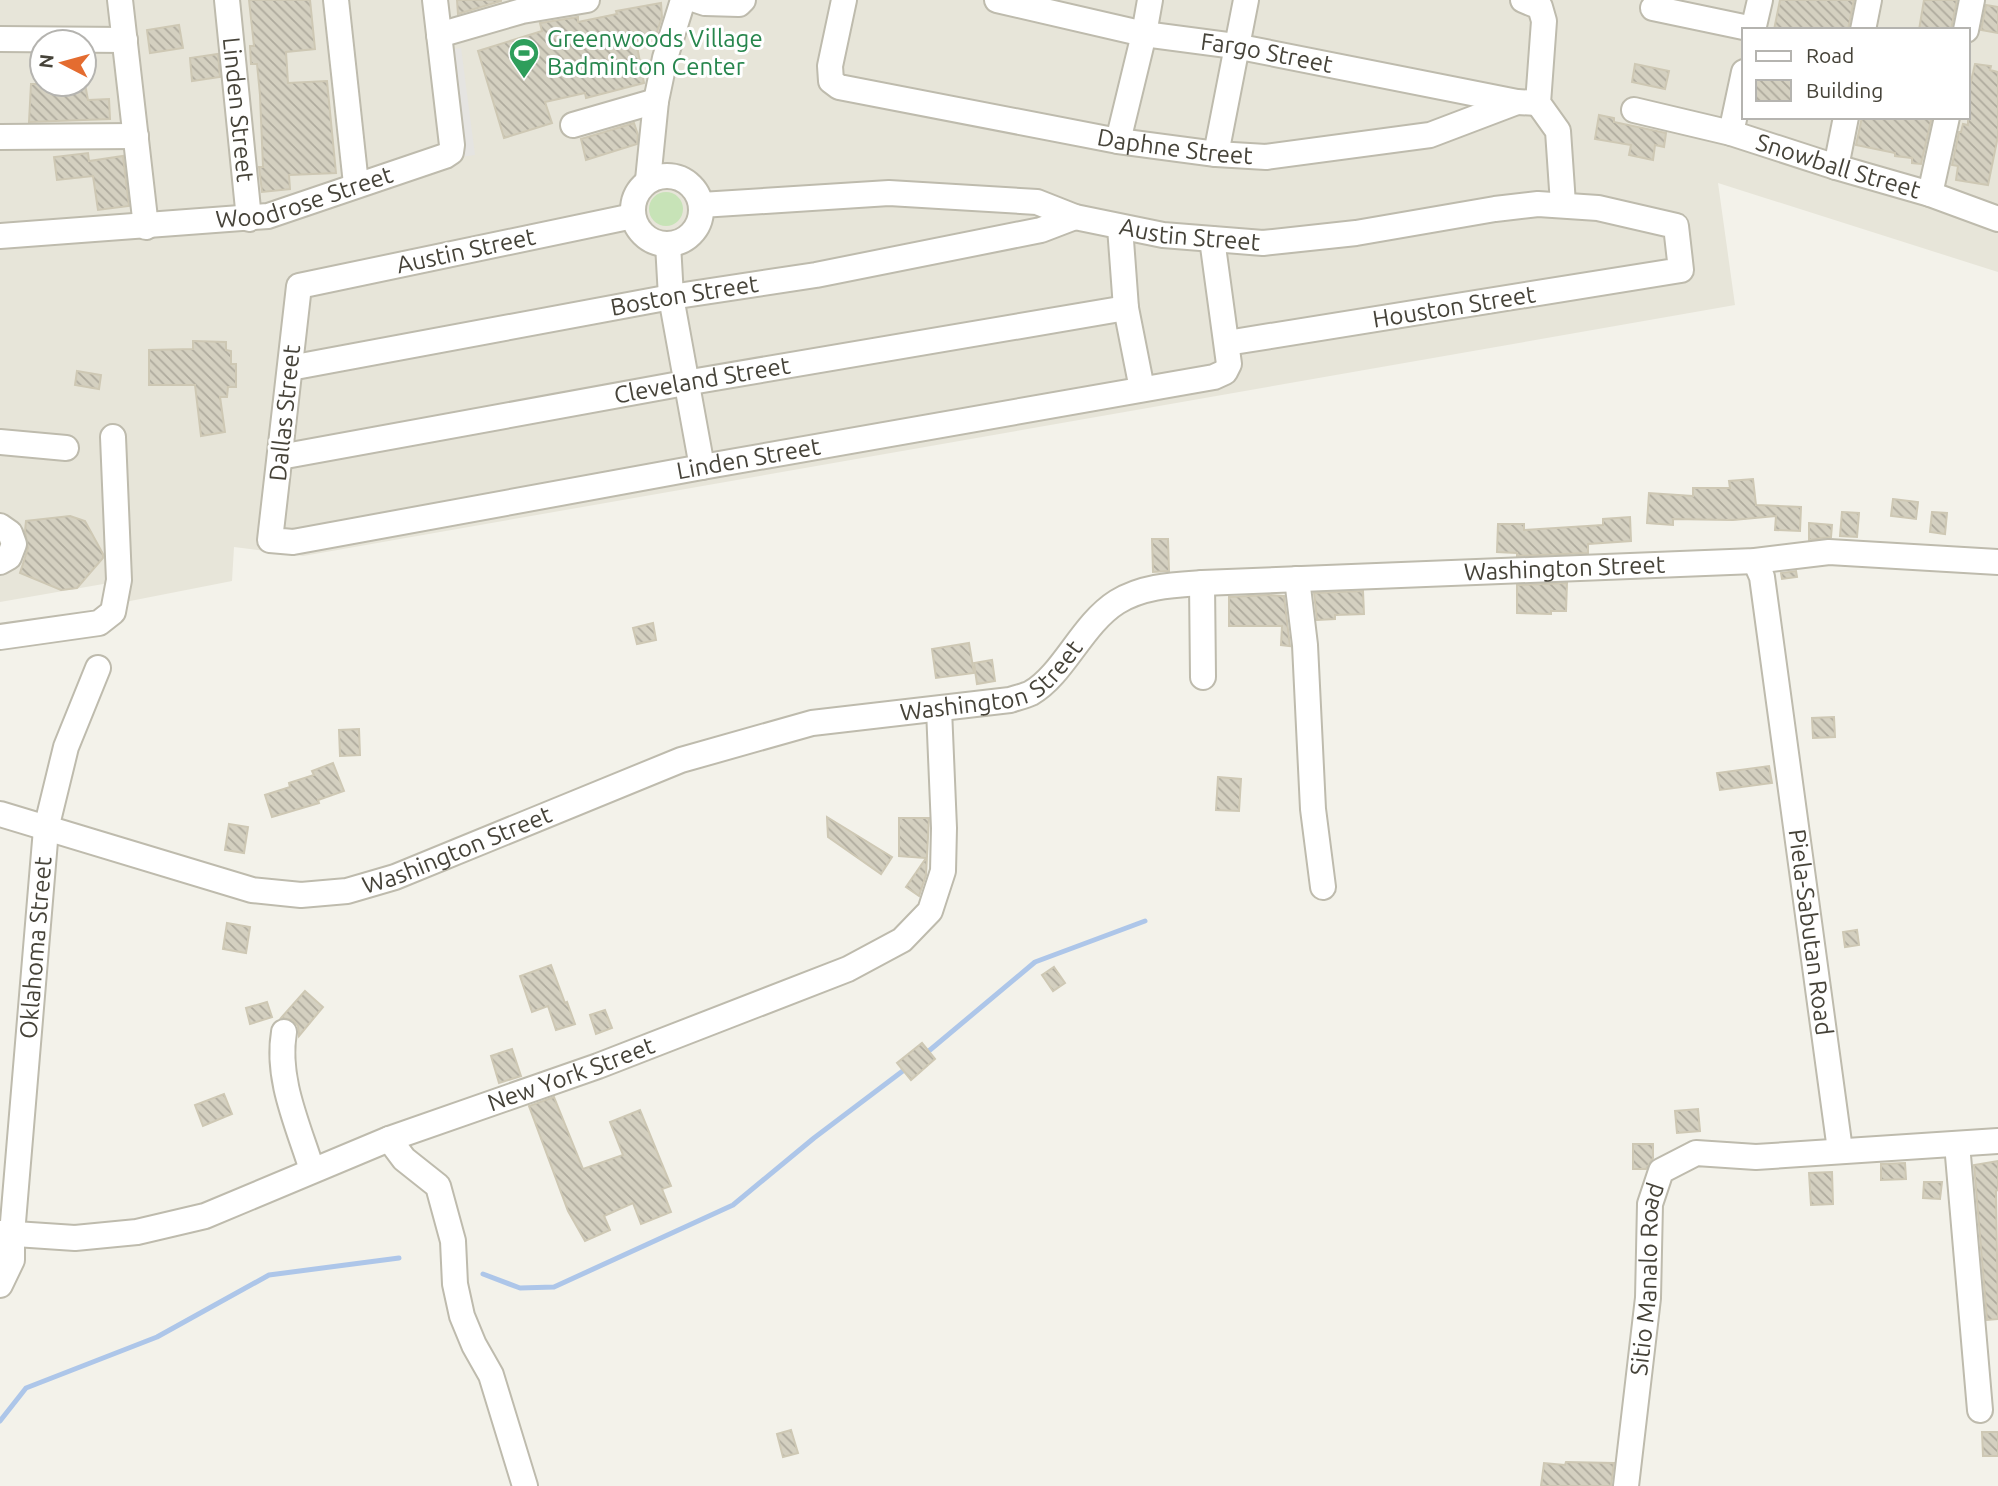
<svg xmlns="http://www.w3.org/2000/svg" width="1998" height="1486" font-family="Ubuntu,sans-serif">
<defs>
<pattern id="building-back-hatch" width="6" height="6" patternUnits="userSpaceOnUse" patternTransform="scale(1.75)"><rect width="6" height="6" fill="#d4d0c0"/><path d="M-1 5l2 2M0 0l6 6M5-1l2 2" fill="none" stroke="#aeaa9d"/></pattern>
</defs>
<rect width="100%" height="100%" fill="#f3f2ea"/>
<path fill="#e7e5d9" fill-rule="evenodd" d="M0,0H1998V272L1718,183L1735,305L303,556L234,547L232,581L125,602L109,583L0,602ZM1744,30H1968V117H1744ZM42,42H84V84H42Z"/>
<circle fill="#c7e3b7" cx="666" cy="209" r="17"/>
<path fill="#e5e4e1" d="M461,48L475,155L461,157L447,50Z"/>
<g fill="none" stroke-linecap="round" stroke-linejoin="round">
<g stroke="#adc6e9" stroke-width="5">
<path d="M924,1055L1035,962L1145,921"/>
<path d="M483,1274L520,1288L554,1287L733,1205L814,1138L908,1067"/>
<path d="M0,1421L26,1388L157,1337L269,1275L399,1258"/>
</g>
</g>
<g fill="url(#building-back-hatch)" stroke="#cec8b4" stroke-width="2">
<path d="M249,0H310L315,49L286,52L288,83L327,81L336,173L289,175L290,189L262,192L259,167H263L260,95L257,64H251L250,46H254Z"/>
<path d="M457,0H501V1L458,14Z"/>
<path d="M1780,0H1854L1848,30H1774Z"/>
<path d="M1924,0H1957L1951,30H1919Z"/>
<path d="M661,3L662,17L656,35L636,41L644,83L586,98L585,93L545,102L552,123L504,138L478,51L542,31L540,23L578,17V22L617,14L616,11Z"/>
<path d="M1986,5L1998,7V33L1981,30Z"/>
<path d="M179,25L183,48L150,53L147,30Z"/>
<path d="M218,54L220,77L192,81L190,58Z"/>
<path d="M1635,64L1669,71L1665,89L1632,82Z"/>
<path d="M1975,64L1991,66L1990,70L1998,72V136L1988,185L1956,180L1958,166L1952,165L1959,132H1961L1963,124L1968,125V94Z"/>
<path d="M31,84H85L88,100L109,99L110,119L29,122Z"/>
<path d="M1599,115L1614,118V122L1666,133L1664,147L1655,145L1653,160L1629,155L1631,145L1595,139Z"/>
<path d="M1862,117H1932L1921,164L1912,163V158L1895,156V153L1856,145Z"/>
<path d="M634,123L638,135L637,144L586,160L581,139Z"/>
<path d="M88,153L89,161L123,156L129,206L98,210L93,176L57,180L54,157Z"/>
<path d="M193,341L226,342V350L231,351V364H236V387H228L227,397H220L225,432L201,436L195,385H149V350L193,349Z"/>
<path d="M77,371L101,375L99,389L75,385Z"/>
<path d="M1753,479L1756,505L1801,507L1800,531L1775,530L1776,516L1733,520L1673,519V525L1647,523L1649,493L1693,496V488H1730L1729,481Z"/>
<path d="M1893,499L1918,502L1916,519L1891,516Z"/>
<path d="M1842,512L1859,513L1857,537L1840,536Z"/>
<path d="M1932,512L1947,513L1945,534L1930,532Z"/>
<path d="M70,516L85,521L103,554V558L77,588L61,590L20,573L28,548L25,531L26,521Z"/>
<path d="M1630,517L1631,541L1588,544V553L1517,556V553L1497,552L1498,524H1524V530L1603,525V519Z"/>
<path d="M1809,523L1832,525L1831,537L1809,540Z"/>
<path d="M1152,539H1168L1169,571L1153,572Z"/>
<path d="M1796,571L1797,577L1782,579L1781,573Z"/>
<path d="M1567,583L1566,611H1551V614L1517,613V585Z"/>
<path d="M1363,591L1364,614L1335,615V619L1317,620L1314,593Z"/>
<path d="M1268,595L1284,596L1290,646L1281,645L1282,626H1229V597Z"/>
<path d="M653,623L656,640L637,644L633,628Z"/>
<path d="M969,643L974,673L936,678L932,649Z"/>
<path d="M992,660L995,681L977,684L974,663Z"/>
<path d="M1834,717L1835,737L1813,738L1812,718Z"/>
<path d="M359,729L360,755L340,756L339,730Z"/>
<path d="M333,763L344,791L318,800L319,803L272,817L265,795L290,787L289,783L314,775L312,771Z"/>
<path d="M1769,766L1772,783L1720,790L1717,773Z"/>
<path d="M1218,777L1241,779L1239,811L1216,810Z"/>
<path d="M827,817L892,857L881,874L828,837Z"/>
<path d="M899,818H929L926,875L919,896L906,887L926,858L899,856Z"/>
<path d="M229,824L248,827L244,853L225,850Z"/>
<path d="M227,923L250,927L246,953L223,949Z"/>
<path d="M1857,930L1859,945L1845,947L1843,932Z"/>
<path d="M551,965L565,1003L567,1002L575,1024L556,1030L548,1006L532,1012L520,976Z"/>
<path d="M1054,967L1065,983L1053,991L1042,975Z"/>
<path d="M305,991L323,1007L299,1036L298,1026L293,1020L281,1018Z"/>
<path d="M267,1002L272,1017L250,1024L246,1008Z"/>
<path d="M605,1010L612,1028L596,1034L590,1015Z"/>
<path d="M922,1043L935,1059L911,1080L897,1063Z"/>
<path d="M512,1049L521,1076L499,1083L491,1056Z"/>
<path d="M224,1094L232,1114L203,1126L195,1105Z"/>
<path d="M554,1097L583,1169L623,1155L610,1122L640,1110L671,1186L662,1189L671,1212L641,1224L633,1203L604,1216L610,1230L585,1241L568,1211L529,1106Z"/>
<path d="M1698,1109L1700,1131L1677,1133L1675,1111Z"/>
<path d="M1633,1144H1653V1158L1646,1169H1633Z"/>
<path d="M1998,1161V1190L1996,1191L1998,1319L1987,1320L1974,1165Z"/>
<path d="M1905,1163L1906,1179L1881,1180V1164Z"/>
<path d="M1832,1172L1833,1204L1811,1205L1809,1173Z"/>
<path d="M1924,1182H1942L1940,1199L1923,1198Z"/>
<path d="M791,1430L798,1453L783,1457L777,1434Z"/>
<path d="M1982,1432H1998V1456H1983Z"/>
<path d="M1566,1462L1614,1463L1611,1486H1541L1544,1463L1565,1465Z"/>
</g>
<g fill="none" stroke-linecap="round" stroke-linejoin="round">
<g stroke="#bebbad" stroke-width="28">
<g id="minor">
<path d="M120,0L146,227"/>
<path id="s1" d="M227,0L249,219"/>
<path d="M336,0L356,184"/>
<path d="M696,0L705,3L739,4L743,0"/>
<path id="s2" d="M844,0L830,66L831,81L839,87L1118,141L1216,154L1266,157L1430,135L1517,102"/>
<path id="s3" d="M997,0L1144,34L1235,46L1517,102L1538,103"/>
<path d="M1523,0L1540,7L1544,21L1538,103L1558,131L1563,204"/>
<path d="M1653,8L1753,29"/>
<path d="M1753,30L1760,0"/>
<path d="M1863,30L1869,0"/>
<path d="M1966,30L1972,0"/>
<path d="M439,35L522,11L587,0"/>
<path d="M0,39L125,40"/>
<path id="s4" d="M1634,110L1731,133L1836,167L1930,194L1998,219"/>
<path d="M573,125L656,101"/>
<path d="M1731,133L1744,72"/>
<path d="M0,137L136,136"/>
<path d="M1118,141L1144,34L1150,0"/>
<path d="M1216,154L1246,0"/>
<path d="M1836,167L1846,117"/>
<circle cx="667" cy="210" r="34"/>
<path d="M648,180L656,101L665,58L683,0"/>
<path d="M1930,194L1947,117"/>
<path id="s5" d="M701,205L889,193L1037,202L1075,217L1163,235L1263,243L1356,233L1495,209L1538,204L1598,208L1676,226L1681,270L1227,343"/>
<path id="s6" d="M633,216L299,286L270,540L293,542L702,467L1214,377L1225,372L1229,364L1212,239"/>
<path d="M1120,227L1126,308L1142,389"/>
<path id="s7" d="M0,236L268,216L445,156L451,152L452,145L435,0"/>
<path d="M668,244L671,297L702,467"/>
<path id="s8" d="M290,368L671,297L816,275L1041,230L1075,217"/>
<path d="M0,442L66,448"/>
<path id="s9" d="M280,457L685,383L1126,308"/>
<path d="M0,526L10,533L14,544L9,557L0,562"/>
<path id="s10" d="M1755,561L1762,577L1840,1150"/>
<path d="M1297,579L1305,645L1313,809L1323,887"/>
<path d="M1202,583L1203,677"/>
<path d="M0,637L99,623L113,612L119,580L113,437"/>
<path id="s11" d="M0,814L252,890L301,895L347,891L395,877L681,760L812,723L1010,700C1016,698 1025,696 1031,693C1063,675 1082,624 1117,602C1143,586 1173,585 1202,583L1755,561L1829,552L1998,562"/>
<path d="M284,1032C276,1079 298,1125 312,1170"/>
<path d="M389,1139L404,1159L438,1186L453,1241L455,1284L462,1316L474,1345L491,1375L525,1486"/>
<path d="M1957,1144L1980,1410"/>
<path id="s12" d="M0,1233L75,1238L137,1232L205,1216L389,1139L598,1066L848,969L902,940L930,911L943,871L944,828L939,709"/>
<path id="s13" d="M0,1285L12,1260V1234L46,829L66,747L98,668"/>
<path id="s14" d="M1626,1486L1648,1298L1650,1204L1661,1171L1696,1153L1756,1157L1998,1141"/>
</g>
</g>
<use href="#minor" stroke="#fff" stroke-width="24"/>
</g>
<defs>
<g id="stadium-pin" transform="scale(1.575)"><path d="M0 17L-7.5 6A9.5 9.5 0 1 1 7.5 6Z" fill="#2e9e5b" stroke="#fff"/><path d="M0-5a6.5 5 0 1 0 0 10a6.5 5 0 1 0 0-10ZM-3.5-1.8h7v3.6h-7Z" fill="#fff"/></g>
</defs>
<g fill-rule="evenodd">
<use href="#stadium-pin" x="524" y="53"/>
</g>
<g text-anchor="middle" stroke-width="6" stroke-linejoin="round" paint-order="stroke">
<g font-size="24" fill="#27864d" stroke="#fff" text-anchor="start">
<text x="547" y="47">Greenwoods Village<tspan x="547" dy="28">Badminton Center</tspan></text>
</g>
<g font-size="24" fill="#464339" stroke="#fff">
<text dy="8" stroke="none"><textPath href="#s3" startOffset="275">Fargo Street</textPath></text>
<text dy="8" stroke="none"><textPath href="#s1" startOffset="110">Linden Street</textPath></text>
<text dy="8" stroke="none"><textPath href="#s2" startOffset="434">Daphne Street</textPath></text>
<text dy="8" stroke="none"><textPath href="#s4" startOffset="212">Snowball Street</textPath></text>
<text dy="8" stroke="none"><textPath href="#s7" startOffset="308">Woodrose Street</textPath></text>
<text dy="8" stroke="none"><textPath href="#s5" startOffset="494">Austin Street</textPath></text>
<text transform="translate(466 251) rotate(-12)" y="8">Austin Street</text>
<text dy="8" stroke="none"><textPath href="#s8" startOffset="401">Boston Street</textPath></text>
<text transform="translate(1454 307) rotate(-9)" y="8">Houston Street</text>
<text dy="8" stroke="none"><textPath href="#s9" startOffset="429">Cleveland Street</textPath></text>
<text transform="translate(285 413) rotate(-84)" y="8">Dallas Street</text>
<text dy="8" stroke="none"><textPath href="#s6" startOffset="1083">Linden Street</textPath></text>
<text dy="8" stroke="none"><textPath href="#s11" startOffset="1652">Washington Street</textPath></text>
<text dy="8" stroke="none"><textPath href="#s11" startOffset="1043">Washington Street</textPath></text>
<text dy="8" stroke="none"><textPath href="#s11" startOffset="476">Washington Street</textPath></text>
<text dy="8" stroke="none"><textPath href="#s10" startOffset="376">Piela-Sabutan Road</textPath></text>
<text dy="8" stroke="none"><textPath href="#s13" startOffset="341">Oklahoma Street</textPath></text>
<text dy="8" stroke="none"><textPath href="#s12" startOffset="600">New York Street</textPath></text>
<text dy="8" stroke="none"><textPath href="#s14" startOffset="208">Sitio Manalo Road</textPath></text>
</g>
</g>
<rect x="1742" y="28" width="228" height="91" fill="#ffffff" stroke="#b5b4b0" stroke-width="2"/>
<rect x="1756" y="51" width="35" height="10" fill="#ffffff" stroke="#b5b4b0" stroke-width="2"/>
<text x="1806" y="63" font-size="21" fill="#464339">Road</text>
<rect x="1756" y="80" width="35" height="21" fill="url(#building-back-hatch)" stroke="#b5b4b0" stroke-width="2"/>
<text x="1806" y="98" font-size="21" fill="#464339">Building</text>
<g transform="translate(63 63) rotate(276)"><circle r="33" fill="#ffffff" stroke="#b5b4b0" stroke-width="2"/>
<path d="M0-5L12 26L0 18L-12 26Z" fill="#e46c30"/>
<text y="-10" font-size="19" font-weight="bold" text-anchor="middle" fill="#464339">N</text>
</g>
</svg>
